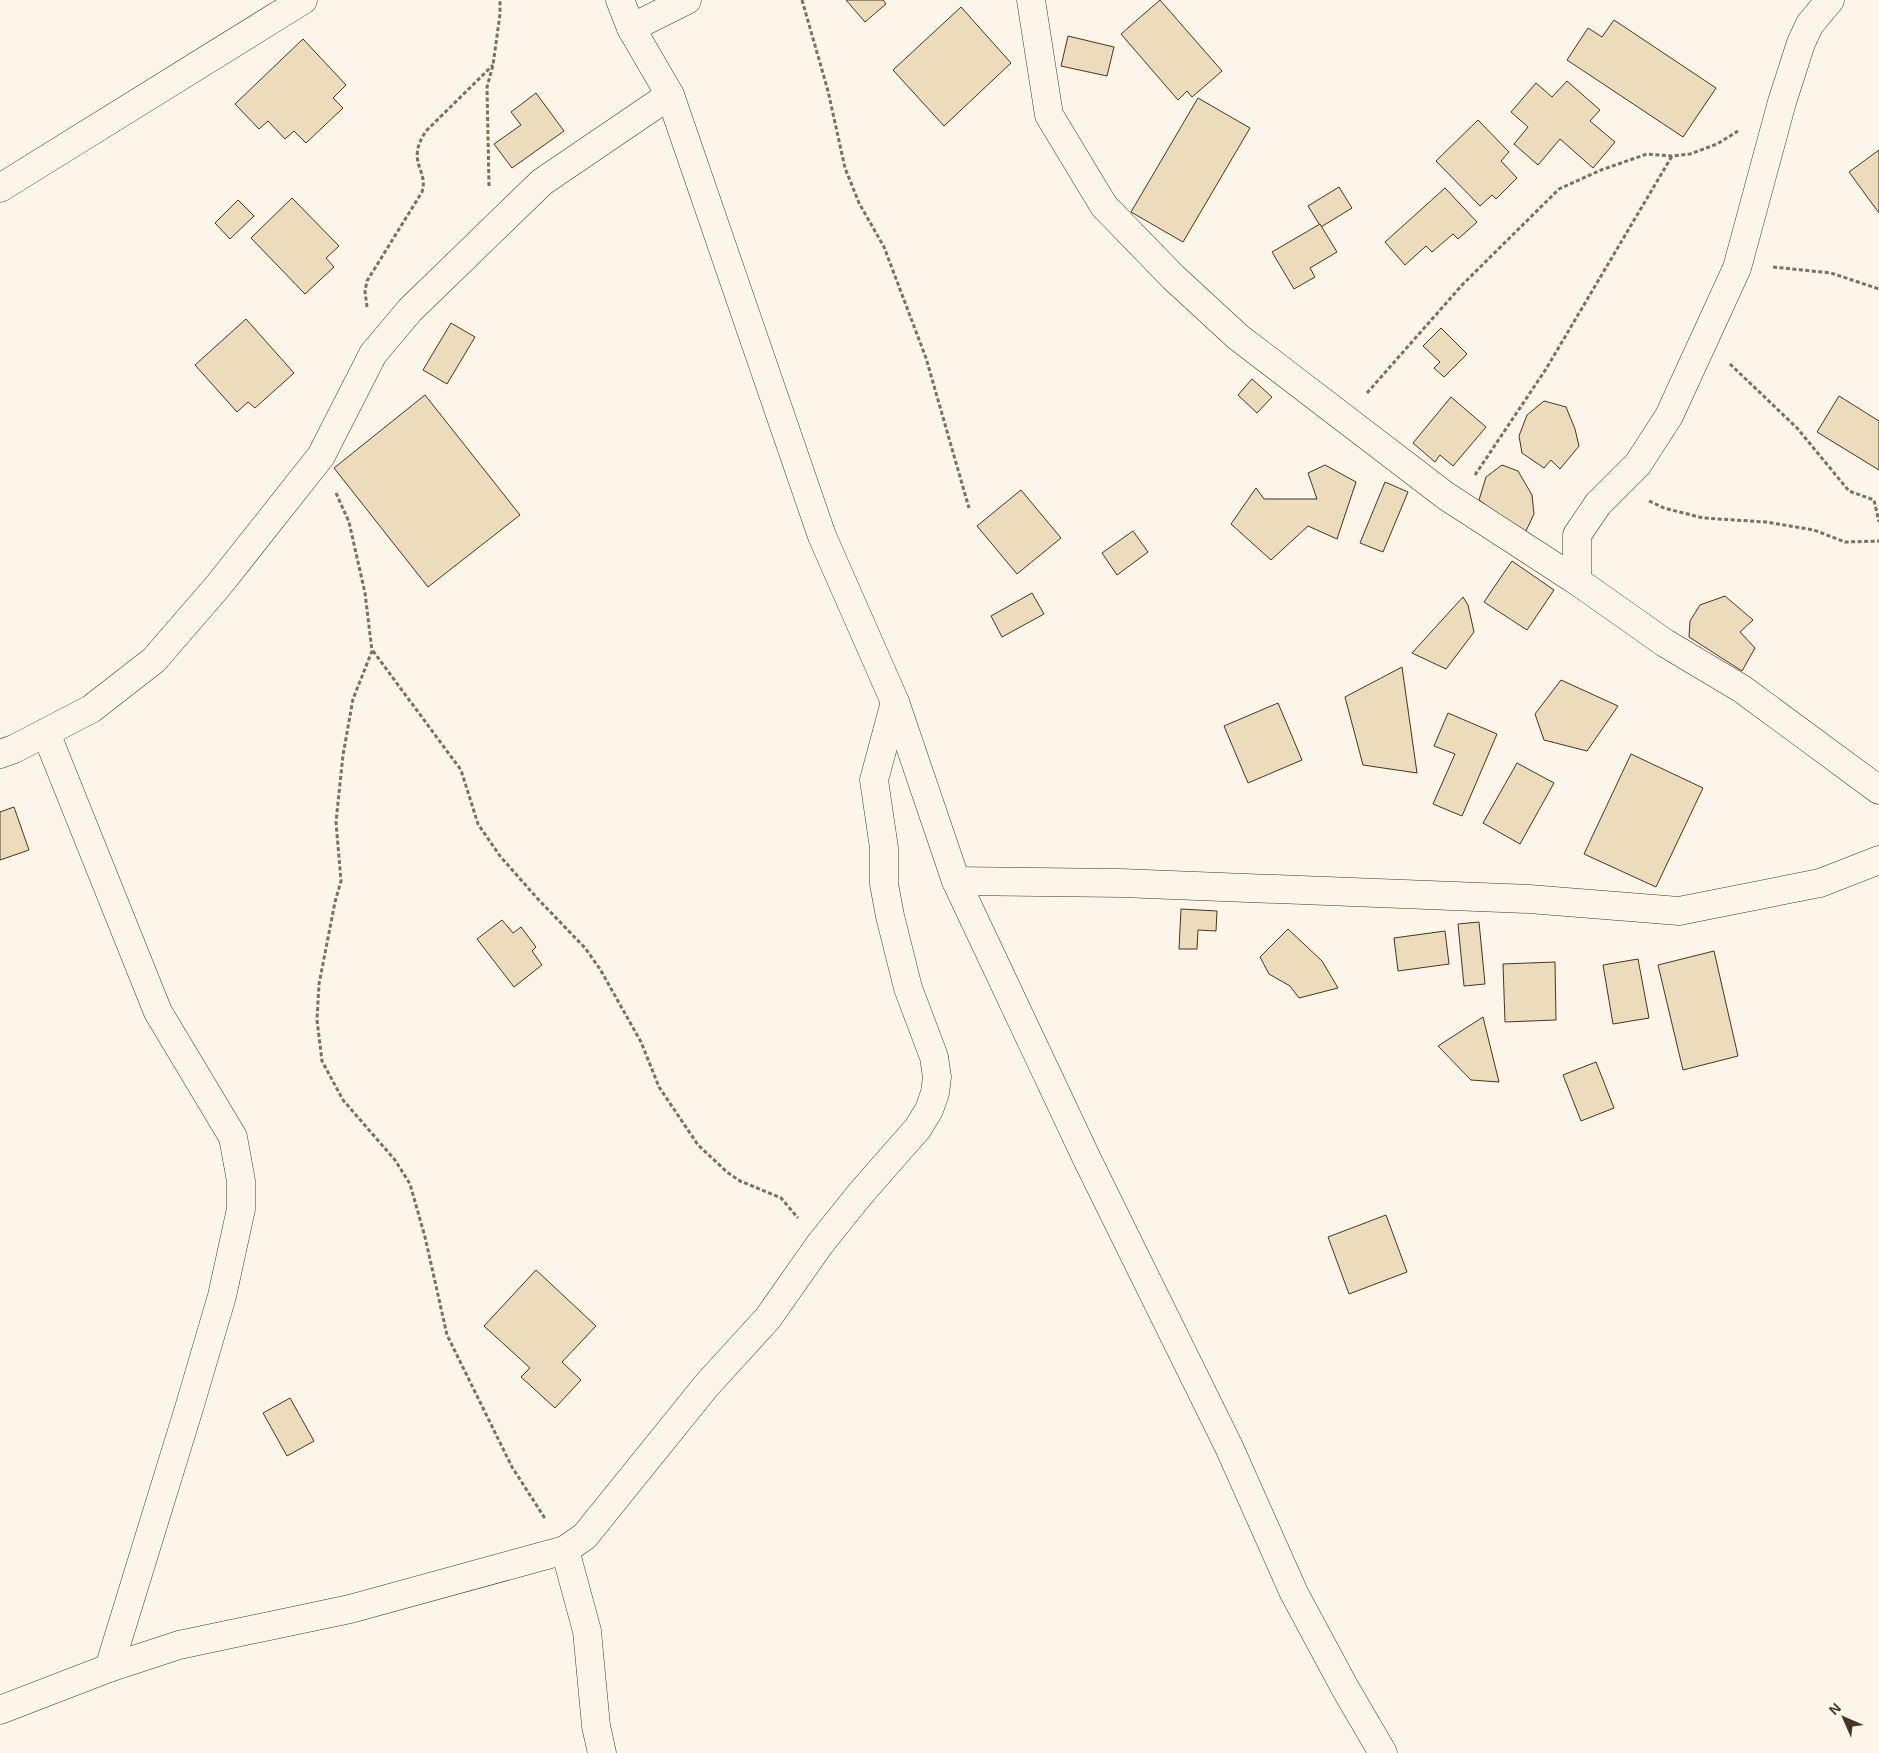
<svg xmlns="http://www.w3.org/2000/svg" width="1879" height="1753" font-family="Helvetica,sans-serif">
<rect width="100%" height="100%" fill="#fbf6e9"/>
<g fill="#ecdcbc" stroke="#4a3520">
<path d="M846,0H883L886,4L865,22Z"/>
<path d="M1160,0L1222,71L1192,97L1187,91L1178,100L1121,34Z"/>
<path d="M961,7L1011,63L944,126L893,70Z"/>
<path d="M1614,20L1716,88L1683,137L1567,60L1588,28L1602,37Z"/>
<path d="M1068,36L1114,47L1107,76L1061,66Z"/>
<path d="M303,39L346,85L333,98L343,108L306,143L294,131L285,139L268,121L259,129L235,104Z"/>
<path d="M1567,81L1600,110L1590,121L1615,142L1593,168L1560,139L1538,165L1514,144L1528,127L1511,112L1536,83L1552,97Z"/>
<path d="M536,93L564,131L512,168L494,144L521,125L511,112Z"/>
<path d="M1198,98L1250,128L1183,242L1131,212Z"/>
<path d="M1478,120L1509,152L1501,161L1517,178L1496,199L1492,195L1480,206L1436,161Z"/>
<path d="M1879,150V213L1849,172Z"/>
<path d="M1339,187L1352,208L1321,227L1308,206Z"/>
<path d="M1445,188L1477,222L1458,239L1453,234L1432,252L1426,246L1405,265L1385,242Z"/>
<path d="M292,198L339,246L326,258L334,267L305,294L251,238Z"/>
<path d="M238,200L254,216L230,239L215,223Z"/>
<path d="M1320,224L1337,252L1310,268L1315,277L1294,289L1272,252Z"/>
<path d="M246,319L294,373L255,408L248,402L237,412L195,365Z"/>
<path d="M451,323L475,337L447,384L423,370Z"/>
<path d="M1441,328L1467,354L1444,377L1434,368L1440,362L1423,346Z"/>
<path d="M1252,379L1272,397L1257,413L1238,395Z"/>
<path d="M425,395L520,515L428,587L334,468Z"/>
<path d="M1839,396L1879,421V470L1817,432Z"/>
<path d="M1451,397L1486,427L1453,466L1440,455L1435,462L1413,443Z"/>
<path d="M1544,401L1566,407L1575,429L1579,446L1560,469L1551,460L1544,468L1522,453L1519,436L1527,415Z"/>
<path d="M1325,465L1356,482L1337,539L1308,526L1271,560L1231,524L1256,488L1264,499H1317L1308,473Z"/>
<path d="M1502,465L1518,471L1532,495L1534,514L1525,533L1479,500L1486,477Z"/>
<path d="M1385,482L1408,492L1383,552L1360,543Z"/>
<path d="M1021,490L1061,538L1017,574L977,526Z"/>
<path d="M1133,531L1148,552L1117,575L1102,553Z"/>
<path d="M1512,561L1554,590L1527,630L1484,602Z"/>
<path d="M1032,593L1044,614L1002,637L991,616Z"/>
<path d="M1725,596L1753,620L1740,632L1755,648L1742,671L1689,637L1690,621L1700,605Z"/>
<path d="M1463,597L1468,605L1474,632L1446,669L1412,653Z"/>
<path d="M1402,667L1417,773L1363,765L1345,697Z"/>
<path d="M1561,680L1618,706L1587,751L1544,740L1535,714Z"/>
<path d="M1278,703L1302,760L1248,783L1224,726Z"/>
<path d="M1448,713L1497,734L1462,816L1433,804L1455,754L1434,746Z"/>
<path d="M1631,754L1703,788L1656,887L1584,854Z"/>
<path d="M1517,763L1554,783L1520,844L1483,823Z"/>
<path d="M14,807L29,850L0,860V812Z"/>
<path d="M1181,909L1217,911L1216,931L1198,930L1197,949H1179Z"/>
<path d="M502,920L513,933L521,927L536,947L532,951L542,965L514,987L477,939Z"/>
<path d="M1479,922L1485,984L1464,986L1458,924Z"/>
<path d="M1288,929L1322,961L1338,988L1299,998L1290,986L1269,974L1260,957Z"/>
<path d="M1445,931L1449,964L1398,971L1394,938Z"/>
<path d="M1714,951L1738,1056L1683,1070L1658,965Z"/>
<path d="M1638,959L1649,1018L1613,1024L1603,965Z"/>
<path d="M1555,962L1556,1020L1505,1022L1503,964Z"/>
<path d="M1483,1017L1499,1082L1471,1080L1438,1046Z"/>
<path d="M1596,1062L1614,1108L1581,1121L1563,1075Z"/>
<path d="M1386,1215L1407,1272L1349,1294L1328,1237Z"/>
<path d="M536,1270L596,1326L562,1362L581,1380L555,1408L521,1377L530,1368L484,1326Z"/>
<path d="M290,1398L314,1441L287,1456L263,1413Z"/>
</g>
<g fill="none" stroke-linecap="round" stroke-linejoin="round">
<g stroke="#4a3520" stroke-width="29">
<g id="minor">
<path d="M1031,0L1049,115L1104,206L1173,277L1238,337L1446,496L1577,581L1665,643L1742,689L1879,790"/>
<path d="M631,28L687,0"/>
<path d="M0,188L303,0"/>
<path d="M1577,581V535L1598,504L1638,464L1669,416L1737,268L1782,102L1801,43L1810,24L1830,0"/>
<path d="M46,733L158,1012L233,1137L241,1181V1209L222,1296L190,1405L109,1668"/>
<path d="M0,754L14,749L91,709L154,660L218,586L321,456L373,354L410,310L542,182L670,95"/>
<path d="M956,881L1121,883L1529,899L1679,911L1820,883L1879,860"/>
<path d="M565,1550L587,1631L596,1726L602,1753"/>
<path d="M0,1710L109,1668L179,1645L350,1609L565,1550L585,1536L706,1386L768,1318L820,1244L861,1193L918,1128L929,1110L935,1093L937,1077L934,1057L908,988L890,916L884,884V848L874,780L895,702"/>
</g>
</g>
<g stroke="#4a3520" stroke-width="29">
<path id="major" d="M620,0L631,28L670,95L822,536L895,702L956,881L1087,1159L1229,1447L1294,1593L1345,1688L1383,1753"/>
</g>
<g stroke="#7f6f5c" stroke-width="3" stroke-dasharray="4 2.5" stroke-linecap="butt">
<path d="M802,0L828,91L845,168L859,203L884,247L926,358L969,508"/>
<path d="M489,186L487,87L493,65L500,14V0"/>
<path d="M1773,267L1831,273L1879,289"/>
<path d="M367,307L365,291L367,281L422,192C429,169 405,163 426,131L493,65"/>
<path d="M1730,364L1797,428L1849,491L1874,500L1879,522"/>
<path d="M1367,393L1463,284L1559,189L1601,170L1647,154L1672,156L1690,154L1717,144L1738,131"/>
<path d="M1475,475L1546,369L1672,156"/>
<path d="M336,493L349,522L365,593L372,651L353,699L343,755L336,822L341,881L335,902L319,984L317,1020L322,1061L343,1100L395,1160L410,1184L425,1237L447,1335L512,1467L546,1520"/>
<path d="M1649,501L1664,508L1703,518L1766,522L1814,530L1845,542L1879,541"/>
<path d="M373,651L461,770L478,824L500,856L536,897L585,948L600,969L641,1042L659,1087L698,1145L727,1172L740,1181L781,1198L798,1218"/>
</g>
<use href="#minor" stroke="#fbf6e9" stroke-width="28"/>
<use href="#major" stroke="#fbf6e9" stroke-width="28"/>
</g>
<g transform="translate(1844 1718) rotate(315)" stroke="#fbf6e9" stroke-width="4" paint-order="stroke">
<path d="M0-4L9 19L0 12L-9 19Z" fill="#4a3520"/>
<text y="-8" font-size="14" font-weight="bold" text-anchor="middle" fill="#4a3520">N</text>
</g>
</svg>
